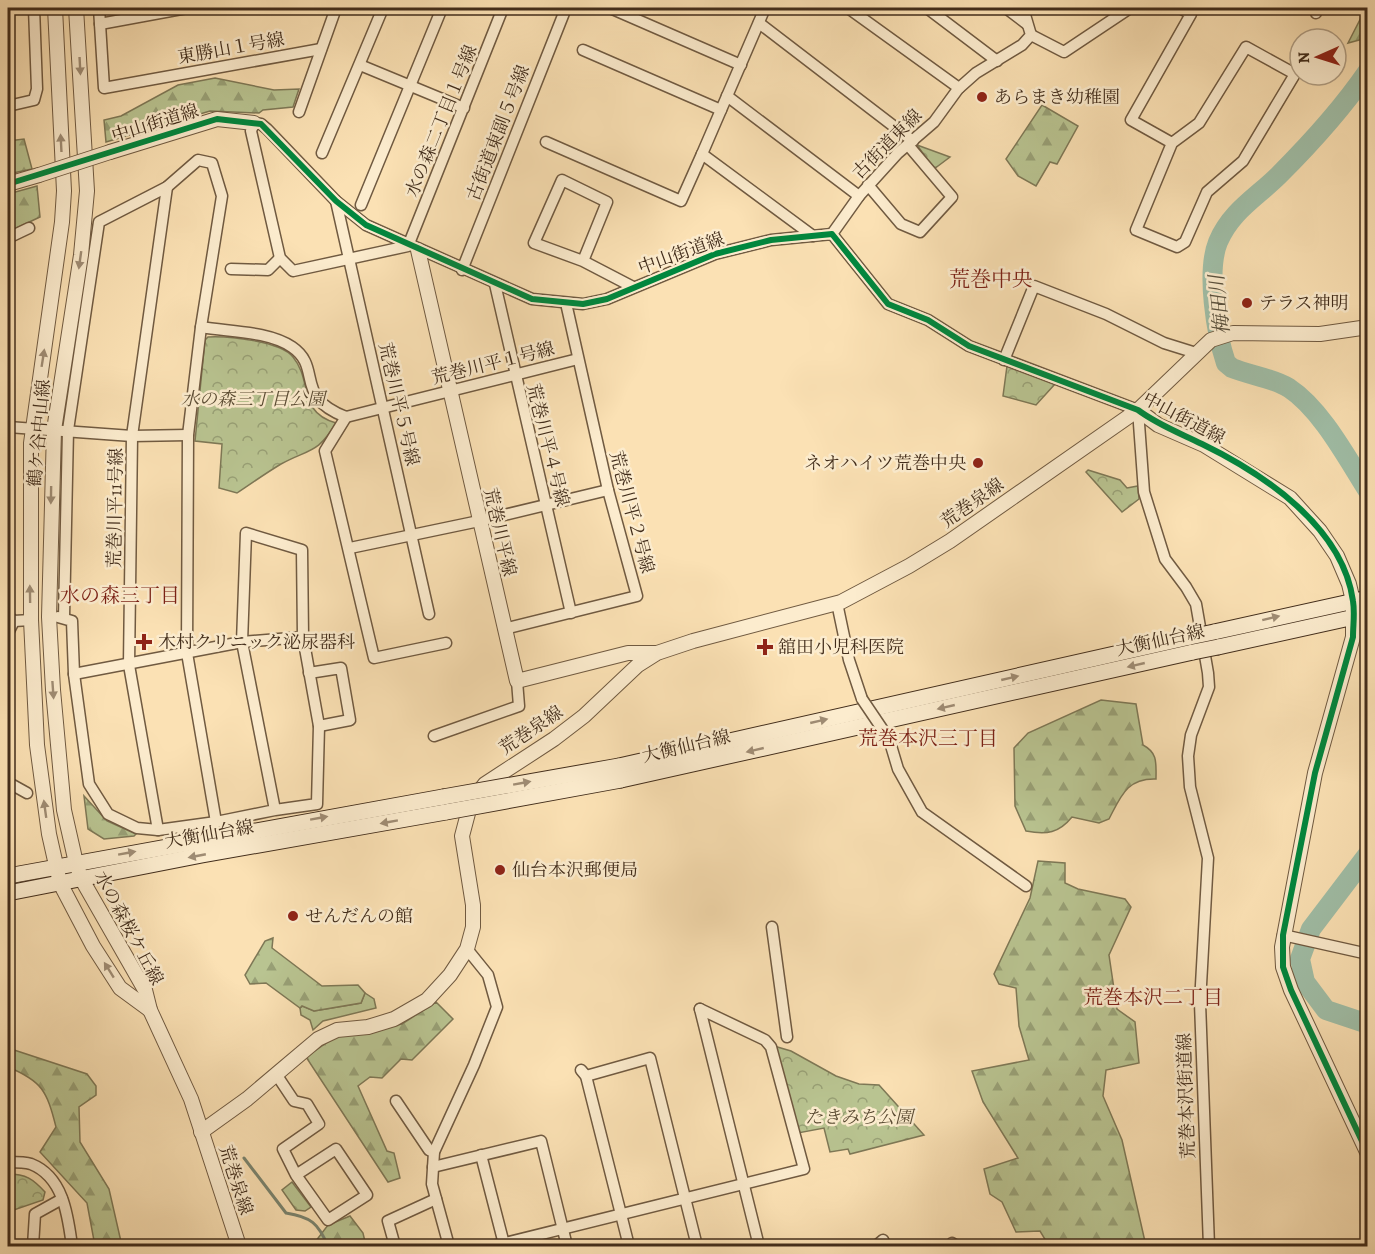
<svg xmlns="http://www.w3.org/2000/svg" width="1375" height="1254" font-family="Alegreya,'Noto Serif JP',serif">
<defs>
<pattern id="forest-firs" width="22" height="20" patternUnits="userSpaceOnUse" patternTransform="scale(1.5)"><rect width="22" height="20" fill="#b9c491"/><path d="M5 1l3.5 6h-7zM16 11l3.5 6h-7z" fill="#98a076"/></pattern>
<pattern id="park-crowns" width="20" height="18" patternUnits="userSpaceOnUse" patternTransform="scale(1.5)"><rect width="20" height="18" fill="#b9c491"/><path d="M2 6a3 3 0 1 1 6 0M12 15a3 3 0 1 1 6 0" fill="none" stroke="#98a076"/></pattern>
</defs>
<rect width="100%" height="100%" fill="#fbe1b4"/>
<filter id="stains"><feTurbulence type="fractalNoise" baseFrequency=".00333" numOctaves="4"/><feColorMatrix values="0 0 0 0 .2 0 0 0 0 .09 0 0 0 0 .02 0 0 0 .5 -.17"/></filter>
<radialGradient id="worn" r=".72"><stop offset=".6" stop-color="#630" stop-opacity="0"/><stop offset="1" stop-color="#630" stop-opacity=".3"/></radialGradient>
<path fill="#b9c491" stroke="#7e7856" stroke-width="1.5" d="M365,993L374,999L376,1008L323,1021L313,1030L310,1020L301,1015L300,1008L303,1006L314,1011L361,1003Z"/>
<g fill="url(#forest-firs)" stroke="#7e7856" stroke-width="1.5">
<path d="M1366,8L1367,38L1348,43Z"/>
<path d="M215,78L274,90L299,89L293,107L263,110L259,113L210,111L106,142L104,120L121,116L178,85Z"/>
<path d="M1042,105L1078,126L1057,164L1050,162L1036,186L1018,176L1006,159Z"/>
<path d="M24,139L32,169L8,174V141Z"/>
<path d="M37,186L40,217L8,232V194Z"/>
<path d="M1101,700L1136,704L1143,745C1158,753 1156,763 1156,779C1127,778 1121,796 1109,819L1099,823L1072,817C1059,833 1047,835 1026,831L1015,806L1014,748L1028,733Z"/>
<path d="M84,796L107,821L136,834L134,836L104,839L88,829Z"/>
<path d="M1038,861L1065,863V883L1078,889L1125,899L1131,907L1109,955L1117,1009L1135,1022L1139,1063L1106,1070L1103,1096L1122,1140L1146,1246H1049L1040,1231L1016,1232L1002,1202L990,1194L984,1169L1018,1158L983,1102L972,1071L1029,1060L1019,1026L1016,988L999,984L994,974L1030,898Z"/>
<path d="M273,938L272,948L322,986L358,985L365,993L361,1003L314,1011L302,1006L300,1008L266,983L250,984L245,975L265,941Z"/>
<path d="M436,1002L453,1019L412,1060L401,1059L382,1078L370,1077L358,1086L387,1151L394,1153L400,1178L388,1182L306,1057L335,1037L402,1024Z"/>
<path d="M8,1048L87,1074L96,1086V1095L79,1107L80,1142L109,1189L122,1246H95L87,1203L40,1152L56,1127C47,1091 42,1081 8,1067Z"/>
<path d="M350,1216L363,1233L366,1246H312L328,1225Z"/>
</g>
<g fill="url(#park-crowns)" stroke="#7e7856" stroke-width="1.5">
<path d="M917,145L950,157L934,169Z"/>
<path d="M208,337C228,336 280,341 293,357C313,381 297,412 336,423C318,454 308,449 281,464C266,473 252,483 237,493L219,488L222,444L195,441L205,340Z"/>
<path d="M1007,366L1055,384L1036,405L1003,396Z"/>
<path d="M1088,470L1120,480L1127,488L1138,486L1139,499L1122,512L1086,472Z"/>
<path d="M774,1046L791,1051L836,1076L859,1084L879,1085L924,1135L850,1154L848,1149L830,1152L824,1128L798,1133Z"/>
<path d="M8,1174C26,1174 33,1179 45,1192L43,1200L8,1212Z"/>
<path d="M292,1182L311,1207L305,1211L296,1210L282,1190Z"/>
</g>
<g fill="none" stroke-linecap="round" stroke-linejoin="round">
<path stroke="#7a846f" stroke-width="3" d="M244,1158L286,1213C311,1217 318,1223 328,1246"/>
<g stroke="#a0bea7" stroke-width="20">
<path d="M1368,71C1342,109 1311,143 1279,175C1257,197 1231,211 1218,242C1206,272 1216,333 1226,363L1232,368C1249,375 1273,378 1289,388C1321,409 1347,458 1368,491"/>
<path d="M1368,854L1311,929L1300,959L1305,982L1326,1010L1368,1024"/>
</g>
<g stroke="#705a41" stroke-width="13">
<g id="minor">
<path d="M99,8L104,88L321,49"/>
<path d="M503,8L408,246L293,271L280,258L251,131L254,123L261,124L267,129L336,201L366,225L532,299L583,304L607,299L715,254L771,240L832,234L888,304L928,320L969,346L1138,410L1144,492L1165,559L1186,587L1196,604L1208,673L1209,687L1191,735L1188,756L1190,787L1208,858L1200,1003L1209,1246"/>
<path d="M610,8L741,65"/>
<path d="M765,8L702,154L813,236"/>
<path d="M848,8L959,88"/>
<path d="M927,8L997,61"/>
<path d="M1006,8L1027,24"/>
<path d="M1315,8L1316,13"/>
<path d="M759,23L913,141"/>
<path d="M100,24L187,8"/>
<path d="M1031,35L1064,52L1130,8"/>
<path d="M583,50L721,110"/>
<path d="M360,65L464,108"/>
<path d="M727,96L859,196"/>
<path d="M8,106L34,100L37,89L34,8"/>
<path d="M299,112L336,8"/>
<path d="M546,142L681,201L702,154"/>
<path d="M1172,143L1136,230L1177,247L1185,242L1207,192L1243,161L1295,74L1246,47L1199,123L1172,143L1131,120L1191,14L1180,8"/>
<path d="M322,153L383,8"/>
<path d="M868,185L901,224L920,232L952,197L908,145"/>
<path d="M336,201L429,614"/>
<path d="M361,205L442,8"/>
<path d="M832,234L859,196L898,153L934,122L958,89L976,73L1022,45L1031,35L1023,8"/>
<path d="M8,238L29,228"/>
<path d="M583,261L534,243L562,180L607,202L583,261L633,287"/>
<path d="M231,269L268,270L280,258"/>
<path d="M462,270L566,8"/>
<path d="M495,284L571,613"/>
<path d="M201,327C230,332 268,331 292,347C323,368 293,397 346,417"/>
<path d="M1004,360L1034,286L1106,314L1164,343L1196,353"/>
<path d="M346,417L325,451L374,658L446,643"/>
<path d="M346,417L578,359"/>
<path d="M8,427L132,436L188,435"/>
<path d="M350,548L479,521L608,490"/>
<path d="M837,603L849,660L862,699"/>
<path d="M8,616L14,621L31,620"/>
<path d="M58,617L72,621L74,674L89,784L108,814L137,828L158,830L216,822"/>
<path d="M64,617L68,430L99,222L167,187L198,160L212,163L222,196L201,327L188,435L187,653L216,822L275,810L242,642L246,533L302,550L303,637L319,726L317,804L275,810"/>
<path d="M504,629L637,596L608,490L566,303"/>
<path d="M8,633L14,621"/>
<path d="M309,673L341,668L350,720L319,726"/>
<path d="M74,674L242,642L303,637"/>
<path d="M434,736L519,706L517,681"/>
<path d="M889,739L898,769L922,812L1026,886"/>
<path d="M8,779L9,783L27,793"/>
<path d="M158,830L129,665L132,436L167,187"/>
<path d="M772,927L787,1037"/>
<path d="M1283,935L1368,954"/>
<path d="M700,1009L759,1246"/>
<path d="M581,1070L586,1076L629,1246"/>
<path d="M276,1074L294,1101L307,1104L319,1124L283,1149L296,1175L328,1220L367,1195L336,1149L296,1175"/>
<path d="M586,1076L650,1058L697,1246"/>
<path d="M396,1101L429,1150L434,1152"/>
<path d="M481,1155L504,1244"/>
<path d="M8,1162C15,1162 25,1162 31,1164C64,1177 68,1217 72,1246"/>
<path d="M433,1167L541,1141L567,1246"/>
<path d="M33,1246L35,1214L62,1199"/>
<path d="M395,1246L388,1221L436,1199"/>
<path d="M449,1246L432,1184L434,1152L474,1065L497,1007L488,975L467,949"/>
<path d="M493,1246L804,1169L771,1047L765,1040L700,1009"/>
<path d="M876,1246L883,1240L886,1246"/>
<path d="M950,1246L952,1243L957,1246"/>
</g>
</g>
<g stroke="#705a41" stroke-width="16">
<g id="tertiary">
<path d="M55,8L64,191L62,222L31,443V620L37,745L49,834L60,883L93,946L120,988L150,1010"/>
<path d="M76,8L87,191L81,255L54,430L49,617L53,690L64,810L76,863L81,878L145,990L150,1010L191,1099L239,1246"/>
<path d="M110,152L217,119L254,123"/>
<path d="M8,184L39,175"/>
<path d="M418,250L517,681L628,653H656"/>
<path d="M1138,410L1158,425L1204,445L1290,498L1320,531L1337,556L1349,584L1353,601V637L1315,773L1282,947L1283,967L1291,990L1368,1154"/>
<path d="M201,1132L247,1099L318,1039L337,1030L368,1027L394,1019L427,1000L450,975L467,949L473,927V905L462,836L471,802L485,784L554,739L584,716L638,665L657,653L693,641L841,602L909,566L950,541L1138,410L1211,340L1233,333L1320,334L1368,327"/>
</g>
</g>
<g stroke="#422d1b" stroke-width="17">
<g id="secondary">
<path d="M1214,632L1368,598"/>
<path d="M1218,647L1368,614"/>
<path d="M619,766L1190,637"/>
<path d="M621,780L1193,652"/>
<path d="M8,876L443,797"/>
<path d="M8,893L202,855L446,812"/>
</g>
</g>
<use href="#minor" stroke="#fcecce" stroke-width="10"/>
<use href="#tertiary" stroke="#fcecce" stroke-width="14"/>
<use href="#secondary" stroke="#fcecce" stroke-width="15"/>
<g stroke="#705a41" stroke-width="13" stroke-linecap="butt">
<path id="minor-bridge" d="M862,699L889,739"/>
</g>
<g stroke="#705a41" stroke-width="16" stroke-linecap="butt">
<path id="tertiary-bridge" d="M39,175L110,152"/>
</g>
<g stroke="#422d1b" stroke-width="17" stroke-linecap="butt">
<g id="secondary-bridge">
<path d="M1190,637L1214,632"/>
<path d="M1193,652L1218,647"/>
<path d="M443,797L619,766"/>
<path d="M446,812L621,780"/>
</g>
</g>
<use href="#minor-bridge" stroke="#fcecce" stroke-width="10"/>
<use href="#tertiary-bridge" stroke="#fcecce" stroke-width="14"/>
<use href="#secondary-bridge" stroke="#fcecce" stroke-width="15"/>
<g stroke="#fcecce" stroke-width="10">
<path id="cycleway" d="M8,184L217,119L261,124L336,201L366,225L532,299L583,304L607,299L715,254L771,240L832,234L888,304L928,320L969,346L1138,410C1158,425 1180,433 1202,444C1264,474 1343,527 1353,601C1355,613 1353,625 1353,637L1315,773L1283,935V967L1291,990L1368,1154"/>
</g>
<use href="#cycleway" stroke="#00873e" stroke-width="6"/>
</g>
<defs><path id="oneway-solid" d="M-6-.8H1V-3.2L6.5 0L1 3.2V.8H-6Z" transform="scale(1.5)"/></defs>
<g fill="#9f8c74">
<use href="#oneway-solid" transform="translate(80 66) rotate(87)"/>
<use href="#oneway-solid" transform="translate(61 143) rotate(-93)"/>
<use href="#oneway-solid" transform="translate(80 260) rotate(98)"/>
<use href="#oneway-solid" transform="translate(43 358) rotate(-81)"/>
<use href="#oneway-solid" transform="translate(51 495) rotate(91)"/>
<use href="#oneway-solid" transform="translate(30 594) rotate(-91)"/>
<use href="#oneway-solid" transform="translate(1271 618) rotate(-14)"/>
<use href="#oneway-solid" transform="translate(1136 665) rotate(167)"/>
<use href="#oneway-solid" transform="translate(1010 678) rotate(-13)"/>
<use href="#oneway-solid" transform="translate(53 690) rotate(86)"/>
<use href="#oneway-solid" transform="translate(946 707) rotate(167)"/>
<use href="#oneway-solid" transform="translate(819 721) rotate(-13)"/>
<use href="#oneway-solid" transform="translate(755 750) rotate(167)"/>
<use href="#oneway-solid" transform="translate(522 783) rotate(-10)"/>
<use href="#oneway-solid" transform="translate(45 809) rotate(-98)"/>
<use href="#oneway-solid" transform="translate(319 818) rotate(-10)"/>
<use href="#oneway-solid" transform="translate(389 822) rotate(170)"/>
<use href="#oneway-solid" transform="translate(127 853) rotate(-10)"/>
<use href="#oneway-solid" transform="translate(197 856) rotate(169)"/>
<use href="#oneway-solid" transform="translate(109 970) rotate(-122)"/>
</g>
<g fill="#8f2418" stroke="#fcecce" stroke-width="2">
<circle cx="982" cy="97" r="6"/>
<circle cx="1247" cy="303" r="6"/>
<circle cx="978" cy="463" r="6"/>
<path d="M141 633h6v6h6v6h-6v6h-6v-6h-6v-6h6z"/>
<path d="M762 638h6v6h6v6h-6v6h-6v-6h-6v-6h6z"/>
<circle cx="500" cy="870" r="6"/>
<circle cx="293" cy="916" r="6"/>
</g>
<g text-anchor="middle" stroke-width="5" stroke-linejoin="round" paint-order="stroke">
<g font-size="18" fill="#422d1b" stroke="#fcecce">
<text transform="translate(231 48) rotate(-10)" y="6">東勝山１号線</text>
<text transform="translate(441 121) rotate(-68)" y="6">水の森二丁目１号線</text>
<text transform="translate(155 123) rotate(-17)" y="6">中山街道線</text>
<text transform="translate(498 133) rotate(-69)" y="6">古街道東副５号線</text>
<text transform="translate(887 144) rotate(-45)" y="6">古街道東線</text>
<text transform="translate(681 253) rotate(-20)" y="6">中山街道線</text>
<text transform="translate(493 363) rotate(-14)" y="6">荒巻川平１号線</text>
<text transform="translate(399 404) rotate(77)" y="6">荒巻川平５号線</text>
<text transform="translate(1184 418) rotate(28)" y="6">中山街道線</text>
<text transform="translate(39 433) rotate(-85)" y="6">鶴ケ谷中山線</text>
<text transform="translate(548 445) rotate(76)" y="6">荒巻川平４号線</text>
<text transform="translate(972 503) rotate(-35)" y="6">荒巻泉線</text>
<text transform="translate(115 508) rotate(-89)" y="6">荒巻川平11号線</text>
<text transform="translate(632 512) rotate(75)" y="6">荒巻川平２号線</text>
<text transform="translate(500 532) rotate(77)" y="6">荒巻川平線</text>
<text transform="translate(1160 640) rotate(-12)" y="6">大衡仙台線</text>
<text transform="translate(531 730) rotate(-34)" y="6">荒巻泉線</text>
<text transform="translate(686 746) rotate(-13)" y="6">大衡仙台線</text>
<text transform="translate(209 834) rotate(-10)" y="6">大衡仙台線</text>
<text transform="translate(129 928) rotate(62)" y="6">水の森桜ケ丘線</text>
<text transform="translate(1186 1096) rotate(-92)" y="6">荒巻本沢街道線</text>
<text transform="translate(236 1180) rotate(72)" y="6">荒巻泉線</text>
</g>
<g font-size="18" fill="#422d1b" stroke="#fcecce" text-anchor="start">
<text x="994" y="103">あらまき幼稚園</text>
<text x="1259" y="309">テラス神明</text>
<text x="966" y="469" text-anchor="end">ネオハイツ荒巻中央</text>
<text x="158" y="648">木村クリニック泌尿器科</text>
<text x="778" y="653">舘田小児科医院</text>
<text x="512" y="876">仙台本沢郵便局</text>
<text x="305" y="922">せんだんの館</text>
</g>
<g font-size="18" font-style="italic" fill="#5a4b33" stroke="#fcecce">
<text x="253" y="405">水の森三丁目公園</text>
<text x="859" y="1123">たきみち公園</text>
</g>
<g font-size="20" font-style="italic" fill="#5a513e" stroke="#fcecce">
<text transform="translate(1219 305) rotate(-96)" y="7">梅田川</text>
</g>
<g font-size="20" fill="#7a1f14" stroke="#fcecce">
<text x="120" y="602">水の森三丁目</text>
<text x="928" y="745">荒巻本沢三丁目</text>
<text x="1153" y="1004">荒巻本沢二丁目</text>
</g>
<g font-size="21" fill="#7a1f14" stroke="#fcecce">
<text x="991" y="286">荒巻中央</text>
</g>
</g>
<rect width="1375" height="1254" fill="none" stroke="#fbe1b4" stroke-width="30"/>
<rect x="9" y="9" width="1357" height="1236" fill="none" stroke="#422d1b" stroke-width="3"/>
<rect x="15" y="15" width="1345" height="1224" fill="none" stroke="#422d1b" stroke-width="1.5"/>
<g transform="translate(1318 57) rotate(267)"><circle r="28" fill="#fcecce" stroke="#b2a086" stroke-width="1.5"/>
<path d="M0-4.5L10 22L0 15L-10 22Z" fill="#8f2418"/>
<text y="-9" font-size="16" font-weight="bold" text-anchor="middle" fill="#422d1b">N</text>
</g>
<rect width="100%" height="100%" filter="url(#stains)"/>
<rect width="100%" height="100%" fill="url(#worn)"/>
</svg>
